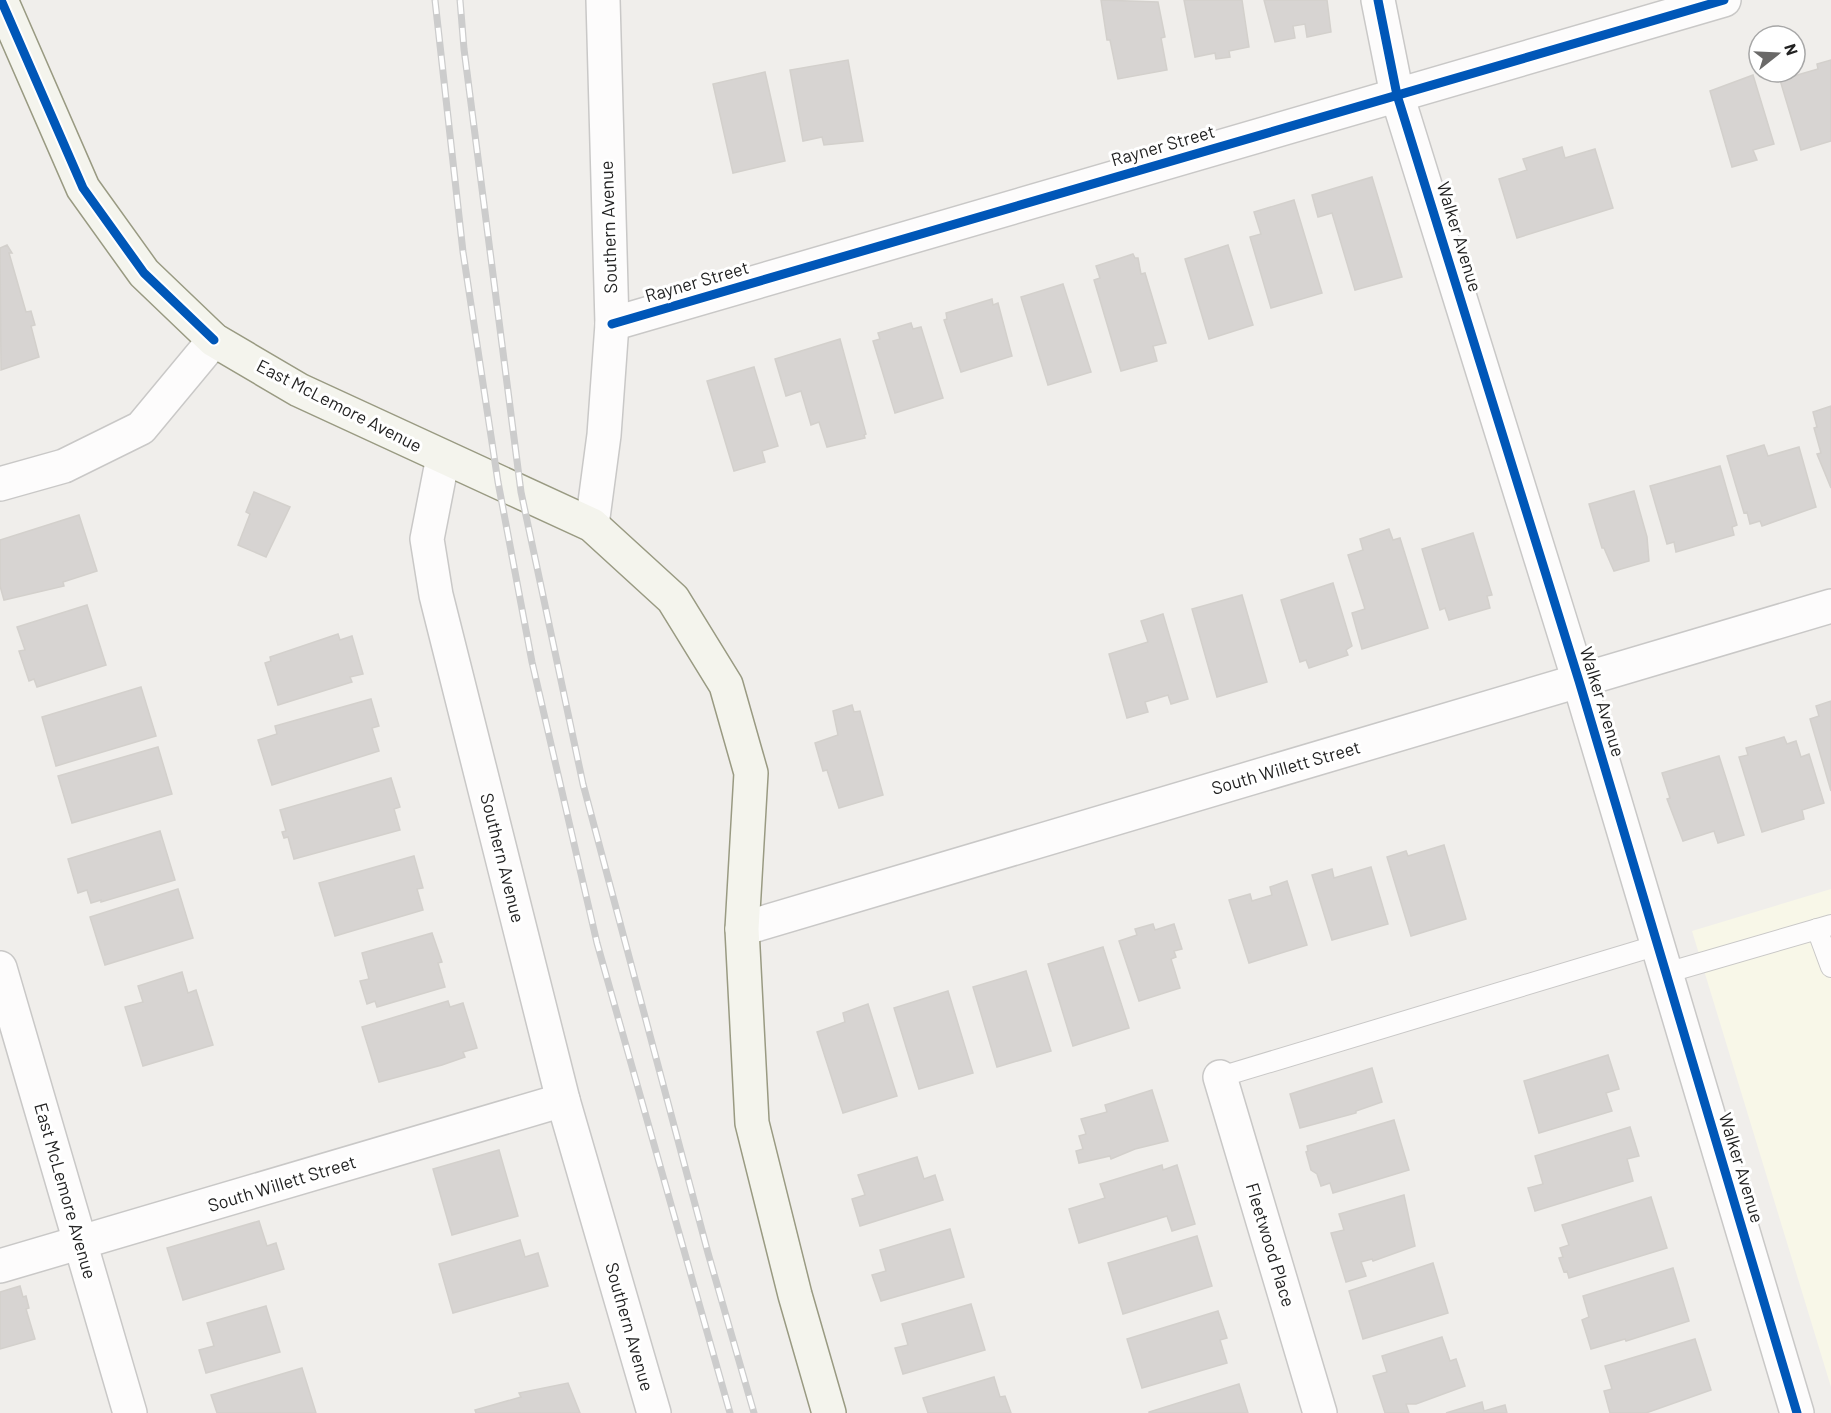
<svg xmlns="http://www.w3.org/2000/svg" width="1831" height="1413" font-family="Barlow,sans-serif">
<rect width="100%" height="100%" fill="#f0eeeb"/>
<path fill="#f8f7e8" d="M1831,889V1387L1692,931Z"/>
<g fill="#d7d4d2" stroke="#d3d0cc" stroke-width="1.5">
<path d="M1101,0L1158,2L1165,37L1161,38L1167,70L1118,79L1110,40H1107Z"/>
<path d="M1184,0H1242L1249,47L1229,51L1230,57L1216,59L1215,53L1195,57Z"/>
<path d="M1264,0H1327L1331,32L1307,37L1305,24L1293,26L1295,38L1275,42Z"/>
<path d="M848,60L863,141L824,145L822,137L803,141L790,70Z"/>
<path d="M1831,60V141L1801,150L1780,80L1818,69L1817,64Z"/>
<path d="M765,72L785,161L733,173L713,84Z"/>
<path d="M1753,75L1774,144L1753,150L1757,160L1732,167L1710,91Z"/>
<path d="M1562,147L1565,158L1595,149L1613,208L1517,238L1499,179L1527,170L1523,159Z"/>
<path d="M1372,177L1402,277L1355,290L1332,213L1318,217L1312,195Z"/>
<path d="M1294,200L1322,293L1271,308L1250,237L1261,234L1254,212Z"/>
<path d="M7,245L12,253H9L26,312L31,311L35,325L31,326L39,357L1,370L0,248Z"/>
<path d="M1228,245L1253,325L1209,339L1185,259Z"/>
<path d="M1133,254L1135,258H1138L1141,274L1145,273L1166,343L1153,346L1157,361L1121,371L1094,280L1100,278L1096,266Z"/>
<path d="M1063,284L1091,372L1048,385L1021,297Z"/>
<path d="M992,299L993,305L998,303L1012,356L961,372L944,320L947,319L946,313Z"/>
<path d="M911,323L913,329L921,327L943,398L895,413L873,341L880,339L878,333Z"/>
<path d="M840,339L866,434L864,435L865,438L827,447L819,422L811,425L801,391L786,396L775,359Z"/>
<path d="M754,367L778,446L762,451L765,462L734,471L707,381Z"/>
<path d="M1831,406V488L1817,454L1821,453L1814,428L1817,427L1813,412Z"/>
<path d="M1764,445L1768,456L1799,447L1816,507L1762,526L1760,521L1750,524L1747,512L1744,513L1727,456Z"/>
<path d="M1720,466L1737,525L1732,527L1734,535L1676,552L1674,542L1667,544L1650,486Z"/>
<path d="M1634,491L1647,537L1649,561L1614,571L1604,548H1602L1589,504Z"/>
<path d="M254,492L290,507L266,557L238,545L250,514L246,512Z"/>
<path d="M79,515L97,571L63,582L64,586L4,600L0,586V540Z"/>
<path d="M1389,529L1393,540L1400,538L1428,628L1362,649L1352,613L1365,609L1348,555L1363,550L1360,539Z"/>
<path d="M1473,533L1492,595L1487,596L1490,608L1449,620L1445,608L1440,610L1422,549Z"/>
<path d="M1333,583L1352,646L1346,650L1348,655L1309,668L1306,660L1300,662L1281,600Z"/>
<path d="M1242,595L1267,682L1217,697L1192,609Z"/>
<path d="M87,605L106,665L37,687L34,679L29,681L19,651L25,650L17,627Z"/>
<path d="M1163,614L1188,699L1171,704L1168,695L1145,702L1148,712L1127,718L1109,654L1148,642L1141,621Z"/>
<path d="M338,634L340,640L352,636L363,674L350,677L352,682L278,705L265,663L271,661L270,657Z"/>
<path d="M141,687L156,736L56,766L42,717Z"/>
<path d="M371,699L379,726L372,728L379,751L272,785L258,740L277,734L275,726Z"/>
<path d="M1831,701V791L1810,719L1819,716L1816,706Z"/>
<path d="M852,705L854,712L860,711L883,795L839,808L827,770L823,771L815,743L838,735L833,711Z"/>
<path d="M1784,737L1787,744L1796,741L1801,757L1809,754L1824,803L1802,810L1804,819L1762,832L1739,757L1748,755L1746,748Z"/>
<path d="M158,747L172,794L72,823L58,776Z"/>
<path d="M1719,756L1744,835L1718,843L1714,831L1683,841L1667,799L1670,798L1662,773Z"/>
<path d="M391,778L400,807L394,809L400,830L294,859L288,837L284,838L282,832L286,831L280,810Z"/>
<path d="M160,831L175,880L101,902V900L91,903L87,890L78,893L68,859Z"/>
<path d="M1444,845L1466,919L1411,936L1387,857L1406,851L1408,856Z"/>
<path d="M414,856L423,888L417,889L423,910L335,936L319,883Z"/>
<path d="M1371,867L1388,924L1332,940L1312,875L1332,869L1334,878Z"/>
<path d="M1287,881L1307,945L1249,963L1229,900L1250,894L1252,901L1272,895L1270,887Z"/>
<path d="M178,889L193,938L105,965L90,917Z"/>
<path d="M1153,924L1155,930L1174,924L1182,949L1174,951L1176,957L1171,959L1180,988L1139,1001L1119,941L1137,935L1135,929Z"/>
<path d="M432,933L442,962L438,963L445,987L377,1007L375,1001L367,1004L360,981L369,979L362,953Z"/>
<path d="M1103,947L1129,1028L1073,1046L1048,964Z"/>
<path d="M1026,971L1051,1051L997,1067L973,987Z"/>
<path d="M182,972L188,993L196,990L213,1045L143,1066L125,1007L143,1002L138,986Z"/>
<path d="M948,991L973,1073L919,1089L894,1008Z"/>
<path d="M448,1001L450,1007L463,1003L477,1048L463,1052L465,1057L442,1065L379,1082L362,1027Z"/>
<path d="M868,1004L897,1096L843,1113L817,1032L845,1022L843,1013Z"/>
<path d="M1608,1055L1619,1089L1606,1093L1612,1111L1539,1133L1524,1081Z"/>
<path d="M1372,1068L1382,1102L1356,1111V1113L1300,1128L1290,1094Z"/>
<path d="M1152,1090L1168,1141L1135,1149L1111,1159L1110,1156L1079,1163L1076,1151L1083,1149L1079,1136L1086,1134L1081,1119L1107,1112L1105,1105Z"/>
<path d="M1394,1120L1409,1170L1333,1193L1330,1183L1321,1186L1317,1174L1311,1170L1306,1152L1308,1151L1307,1146Z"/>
<path d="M1630,1127L1639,1156L1627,1159L1633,1181L1535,1211L1528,1188L1543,1184L1535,1156Z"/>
<path d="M499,1150L518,1216L452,1235L433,1169Z"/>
<path d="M917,1157L924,1179L935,1175L943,1200L860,1226L852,1199L865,1195L858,1175Z"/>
<path d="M1162,1165L1163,1170L1177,1165L1195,1224L1172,1231L1167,1216L1079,1243L1069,1209L1105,1198L1100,1184Z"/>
<path d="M1404,1195L1415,1246L1373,1261L1372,1259L1361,1262L1366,1276L1346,1282L1331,1233L1344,1230L1339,1214Z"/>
<path d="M1651,1197L1667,1248L1569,1278L1567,1271L1564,1272L1559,1258L1563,1257L1560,1248L1569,1245L1562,1225Z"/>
<path d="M259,1221L267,1246L276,1243L284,1269L183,1300L167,1248Z"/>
<path d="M950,1229L964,1277L881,1301L872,1275L886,1271L880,1250Z"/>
<path d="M1197,1236L1212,1286L1123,1314L1108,1263Z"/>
<path d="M520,1240L525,1257L538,1253L548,1286L453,1313L439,1264Z"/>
<path d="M1433,1263L1448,1313L1363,1339L1349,1291Z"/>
<path d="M1673,1268L1689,1321L1626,1341L1625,1339L1591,1349L1582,1320L1589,1317L1583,1296Z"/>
<path d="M20,1286L23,1297L26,1296L29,1308L26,1309L35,1339L0,1349V1292Z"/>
<path d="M971,1304L985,1350L903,1374L895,1348L908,1345L902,1324Z"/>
<path d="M266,1306L280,1352L206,1373L199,1350L214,1346L207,1323Z"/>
<path d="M1218,1311L1227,1338L1220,1340L1227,1363L1142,1388L1127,1339Z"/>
<path d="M1442,1337L1450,1361L1456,1359L1465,1386L1416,1404H1406L1409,1413H1385L1373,1376L1387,1372L1382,1356Z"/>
<path d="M1695,1339L1711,1390L1646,1413H1610L1604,1391L1612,1389L1605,1366Z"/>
<path d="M302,1368L316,1413H217L211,1395Z"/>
<path d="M994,1377L1000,1397L1005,1396L1011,1413H928L923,1398Z"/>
<path d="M568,1383L580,1413H476L475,1410L521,1397L519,1393Z"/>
<path d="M1239,1384L1248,1413H1149V1412Z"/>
<path d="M1482,1402L1484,1411L1505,1405L1507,1413H1446Z"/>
</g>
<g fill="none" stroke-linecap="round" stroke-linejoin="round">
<g stroke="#c9c8c7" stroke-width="22">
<g id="lane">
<path d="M1817,929L1831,967"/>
<path d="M1666,973L1831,925"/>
<path d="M1220,1077L1658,945"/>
</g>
</g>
<g stroke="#c9c8c7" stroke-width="36">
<g id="street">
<path d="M1378,0L1397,95L1579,681L1797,1413"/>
<path d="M612,324L1724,0"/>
<path d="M443,457L427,539L436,595L563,1100L654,1413"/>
<path d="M0,484L64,466L141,428L214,340"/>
<path d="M592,525L604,435L612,324L603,0"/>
<path d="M742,929L1831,606"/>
<path d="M0,968L130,1413"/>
<path d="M1220,1077L1320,1413"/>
<path d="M0,1266L563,1100"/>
</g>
</g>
<g stroke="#999a82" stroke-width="36">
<path id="secondary" d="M1,0L83,188L144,273L214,340L299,390L592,525L673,599L726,685L751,773L742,929L752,1123L795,1295L829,1413"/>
</g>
<use href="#lane" stroke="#fdfcfc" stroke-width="20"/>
<use href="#street" stroke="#fdfcfc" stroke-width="33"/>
<use href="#secondary" stroke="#f4f4ed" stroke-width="33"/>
<g stroke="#ccc" stroke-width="7">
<g id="rail">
<path d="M435,0L463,252L498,482L532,662L597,943L730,1413"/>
<path d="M460,0L464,49L521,492L583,784L708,1253L754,1413"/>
</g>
</g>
<use href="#rail" stroke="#fff" stroke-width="4.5" stroke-dasharray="14" stroke-linecap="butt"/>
<g stroke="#fff" stroke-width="13">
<g id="cycleway">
<path d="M1,0L83,188L144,273L214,340"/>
<path d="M1378,0L1397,95L1579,681L1797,1413"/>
<path d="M612,324L1724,0"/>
</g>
</g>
<use href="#cycleway" stroke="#0057b8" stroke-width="9"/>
</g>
<g text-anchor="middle" stroke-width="6" stroke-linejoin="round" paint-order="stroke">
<g font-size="18" fill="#222" stroke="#fff">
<text transform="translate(1163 146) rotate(-16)" y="6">Rayner Street</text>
<text transform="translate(609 227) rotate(-92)" y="6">Southern Avenue</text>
<text transform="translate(1459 237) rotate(73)" y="6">Walker Avenue</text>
<text transform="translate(697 282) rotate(-16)" y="6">Rayner Street</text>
<text transform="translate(339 406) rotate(27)" y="6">East McLemore Avenue</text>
<text transform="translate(1602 702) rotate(73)" y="6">Walker Avenue</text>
<text transform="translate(1286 768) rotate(-16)" y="6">South Willett Street</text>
<text transform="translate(502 858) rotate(76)" y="6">Southern Avenue</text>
<text transform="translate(1741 1168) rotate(73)" y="6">Walker Avenue</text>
<text transform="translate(282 1184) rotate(-17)" y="6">South Willett Street</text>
<text transform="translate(65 1191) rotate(74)" y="6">East McLemore Avenue</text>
<text transform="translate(1270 1245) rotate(73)" y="6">Fleetwood Place</text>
<text transform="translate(629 1327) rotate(74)" y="6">Southern Avenue</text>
</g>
</g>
<g transform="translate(1777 54) rotate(72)"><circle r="28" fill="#ffffff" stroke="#a7a7a7" stroke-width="1.5"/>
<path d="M0-4.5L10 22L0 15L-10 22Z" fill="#6a6968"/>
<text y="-9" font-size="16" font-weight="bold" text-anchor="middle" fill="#222222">N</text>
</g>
</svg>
